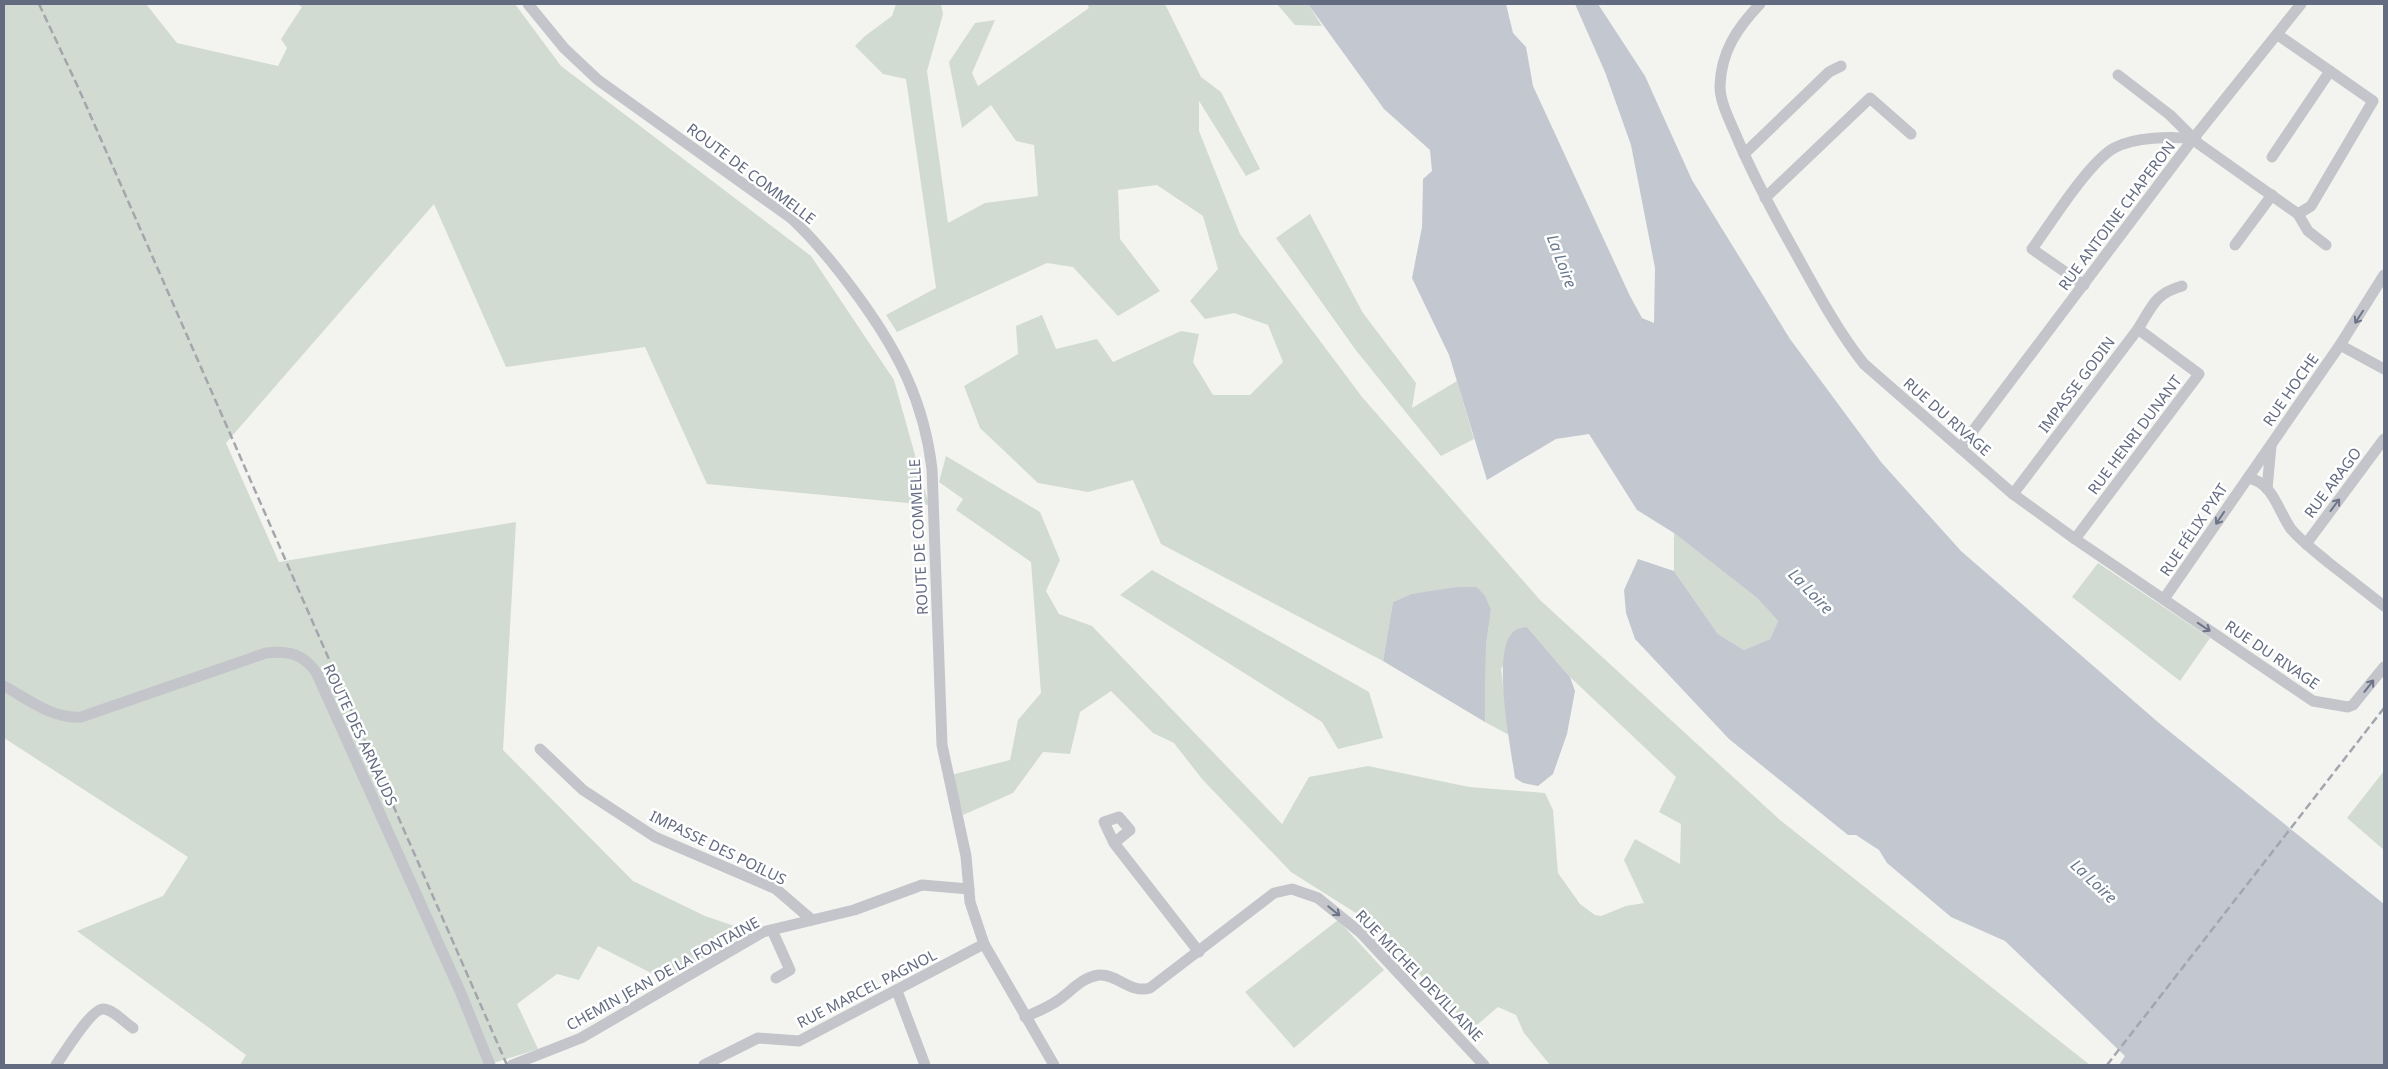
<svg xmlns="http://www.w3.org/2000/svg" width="2388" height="1069" font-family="'Noto Sans',sans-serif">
<rect width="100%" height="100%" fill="#f3f4f0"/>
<g fill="#d2dbd1">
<path d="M4,4H146L177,43L278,66L287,48L281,39L302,7L297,4H515L561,66L811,256L894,380L929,505L707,484L645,347L506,367L434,204L226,443L279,562L516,522L503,750L633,881L705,916L749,931L665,980L598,946L579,980L557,974L517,1004L538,1049L487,1065H240L246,1055L77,931L163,896L188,857L4,738Z"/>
<path d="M896,4H941L943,14L927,71L948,223L985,203L1038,196L1034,145L1016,141L991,105L962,128L949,62L975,23L995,20L972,73L978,86L1089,8L1087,4H1165L1201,77L1221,92L1260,169L1246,176L1199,101V131L1240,234L1362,397L1540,600L1780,820L2090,1065H1550L1524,1033L1516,1015L1498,1007L1472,1029L1367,920L1291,872L1202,779L1174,743L1153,733L1111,691L1080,712L1070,754L1043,752L1013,793L963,815L951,775L1010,760L1018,720L1041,693L1031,562L956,510L963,499L939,482L946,456L1040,512L1060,560L1046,591L1059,614L1092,626L1282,824L1309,777L1368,766L1469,787L1545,793L1553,810L1558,873L1580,904L1595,915L1601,916L1626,906L1644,903L1624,860L1635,839L1680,864L1681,824L1659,812L1676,777L1570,677L1527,627L1501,669L1509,735L1485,722L1486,646L1491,610L1477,587L1411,594L1393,602L1383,661L1161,544L1133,480L1088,492L1038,483L980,428L964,386L1018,354L1016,326L1042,315L1056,349L1097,339L1113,362L1181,331L1199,334L1193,362L1213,395H1250L1283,362L1268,325L1234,313L1205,319L1190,301L1218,269L1203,216L1157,185L1118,190L1120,239L1160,291L1118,316L1073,267L1047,263L897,332L886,315L936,288L906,79L883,74L855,46L865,36L892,16Z"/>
<path d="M1277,4H1308L1322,26L1295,25Z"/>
<path d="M1310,214L1363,313L1416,383L1412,408L1457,381L1474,439L1441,456L1355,349L1276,238Z"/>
<path d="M1674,533L1757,598L1778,621L1770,639L1744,650L1718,634L1674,571Z"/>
<path d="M2098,563L2210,638L2180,681L2072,597Z"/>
<path d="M1152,570L1369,692L1383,738L1338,749L1322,722L1120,595Z"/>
<path d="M2384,771V850L2347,818Z"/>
<path d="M1338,920L1384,970L1294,1048L1245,992Z"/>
</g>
<g fill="#c3c8d0">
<path d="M1308,4H1506L1513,33L1526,47L1533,86L1630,296L1642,318L1654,323L1655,268L1631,145L1605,72L1575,4H1598L1645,76L1692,180L1790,339L1881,462L1961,551L2159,723L2384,904V1065H2119L2125,1056L2005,941L1951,917L1887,863L1879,850L1856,835H1848L1729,739L1635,639L1626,613L1624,590L1638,559L1674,571L1718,634L1744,650L1770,639L1778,621L1757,598L1674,533L1637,510L1589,434L1556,439L1487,480L1449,355L1412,278L1422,227L1423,179L1432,171L1430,150L1384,109Z"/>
<path d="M1457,587H1477L1485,596L1491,610L1486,646L1485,722L1383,661L1393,602L1411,594Z"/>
<path d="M1527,627L1570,677L1575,691L1567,734L1553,774L1538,786L1523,783L1515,778C1511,748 1491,652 1513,632C1517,628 1521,628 1527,627Z"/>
</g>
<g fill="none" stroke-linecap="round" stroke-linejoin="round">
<g stroke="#c4c5ca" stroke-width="11">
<path d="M528,4L564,48L598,80L791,218C818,243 839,270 860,299C899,353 924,402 932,469L942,745L966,856L970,902L984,944L1054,1065"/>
<path d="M1760,4C1737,28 1721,52 1720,86C1720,102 1729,119 1735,133C1752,174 1773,213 1795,252C1816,290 1837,330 1864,364L2013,494L2075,539L2313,701L2348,707L2353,705L2384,667"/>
<path d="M2278,35L2373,101L2311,206L2298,214"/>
<path d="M2118,75L2170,115L2199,144L2298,214L2308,231L2326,245"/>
<path d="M1744,154L1829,72L1841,66"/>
<path d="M2272,157L2330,71"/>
<path d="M1765,198L1870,98L1911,134"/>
<path d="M2235,245L2272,195"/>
<path d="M2084,285L2032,249C2051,223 2088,163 2114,148C2134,137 2172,136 2193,139"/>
<path d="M2138,329C2152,307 2154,294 2182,286"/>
<path d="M2340,345L2384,369"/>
<path d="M1960,448L2193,139L2301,4"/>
<path d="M2248,478C2273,482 2278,511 2291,529C2302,542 2316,552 2329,563C2347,577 2366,592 2384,606"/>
<path d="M2267,489L2271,446"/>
<path d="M2013,494L2138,329L2199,374L2075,539"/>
<path d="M2306,544L2384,439"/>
<path d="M2164,599L2340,345L2384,275"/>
<path d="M4,686C28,699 52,719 81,717L266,653C288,650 303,654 316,672L460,991L490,1065"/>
<path d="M540,749L583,790L655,837L776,889L812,920"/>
<path d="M1114,843L1104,822L1119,817L1130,830L1114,843L1199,952"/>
<path d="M772,930L790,970L776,978"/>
<path d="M897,991L925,1065"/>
<path d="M1025,1017C1036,1012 1047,1008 1057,1001C1070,993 1081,977 1099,975C1118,974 1130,994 1150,988L1274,893L1292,889L1318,898L1361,933L1484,1065"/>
<path d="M56,1065C63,1055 91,1009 103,1009C113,1009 125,1023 133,1028"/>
<path d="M512,1065L581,1038L763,932L854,910L922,885L969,889"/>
<path d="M704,1065L758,1038L799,1041L984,944"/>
</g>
<g stroke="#a4a6ae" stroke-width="2.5" stroke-dasharray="8 4" stroke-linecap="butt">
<path d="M39,4L78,87L507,1065"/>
<path d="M2107,1065L2384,708"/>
</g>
</g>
<defs><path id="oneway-shaft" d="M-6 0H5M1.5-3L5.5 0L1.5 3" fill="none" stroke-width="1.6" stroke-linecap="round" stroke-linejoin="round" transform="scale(1.25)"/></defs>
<g stroke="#6d7488">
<use href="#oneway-shaft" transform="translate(2359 317) rotate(123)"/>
<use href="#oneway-shaft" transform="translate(2335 505) rotate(-53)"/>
<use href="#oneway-shaft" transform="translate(2220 518) rotate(124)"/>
<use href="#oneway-shaft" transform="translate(2204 627) rotate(34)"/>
<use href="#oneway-shaft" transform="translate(2369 686) rotate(-52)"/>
<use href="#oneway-shaft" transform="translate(1334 911) rotate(39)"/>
</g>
<g text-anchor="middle" stroke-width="5" stroke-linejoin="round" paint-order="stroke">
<g font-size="15" fill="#636b81" stroke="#fff">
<text transform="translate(751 174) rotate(37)" y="5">ROUTE DE COMMELLE</text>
<text transform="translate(2117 216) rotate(-53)" y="5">RUE ANTOINE CHAPERON</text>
<text transform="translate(2077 385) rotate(-53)" y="5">IMPASSE GODIN</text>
<text transform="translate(2291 390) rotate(-55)" y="5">RUE HOCHE</text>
<text transform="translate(1947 417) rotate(41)" y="5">RUE DU RIVAGE</text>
<text transform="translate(2135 435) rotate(-53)" y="5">RUE HENRI DUNANT</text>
<text transform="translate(2333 483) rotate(-53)" y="5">RUE ARAGO</text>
<text transform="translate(2194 530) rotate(-56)" y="5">RUE FÉLIX PYAT</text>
<text transform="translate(919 537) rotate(-93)" y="5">ROUTE DE COMMELLE</text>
<text transform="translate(2272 655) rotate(34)" y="5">RUE DU RIVAGE</text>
<text transform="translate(360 735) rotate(65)" y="5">ROUTE DES ARNAUDS</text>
<text transform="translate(718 848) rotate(26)" y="5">IMPASSE DES POILUS</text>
<text transform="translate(663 974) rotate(-29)" y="5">CHEMIN JEAN DE LA FONTAINE</text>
<text transform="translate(1419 976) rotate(46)" y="5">RUE MICHEL DEVILLAINE</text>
<text transform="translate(867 989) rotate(-27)" y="5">RUE MARCEL PAGNOL</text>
</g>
<g font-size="16" font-style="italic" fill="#68788c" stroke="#fff">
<text transform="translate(1562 261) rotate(69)" y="6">La Loire</text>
<text transform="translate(1811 591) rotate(46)" y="6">La Loire</text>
<text transform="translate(2094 881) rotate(43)" y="6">La Loire</text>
</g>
</g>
<rect width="2388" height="1069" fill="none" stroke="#636b81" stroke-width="10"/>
</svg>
